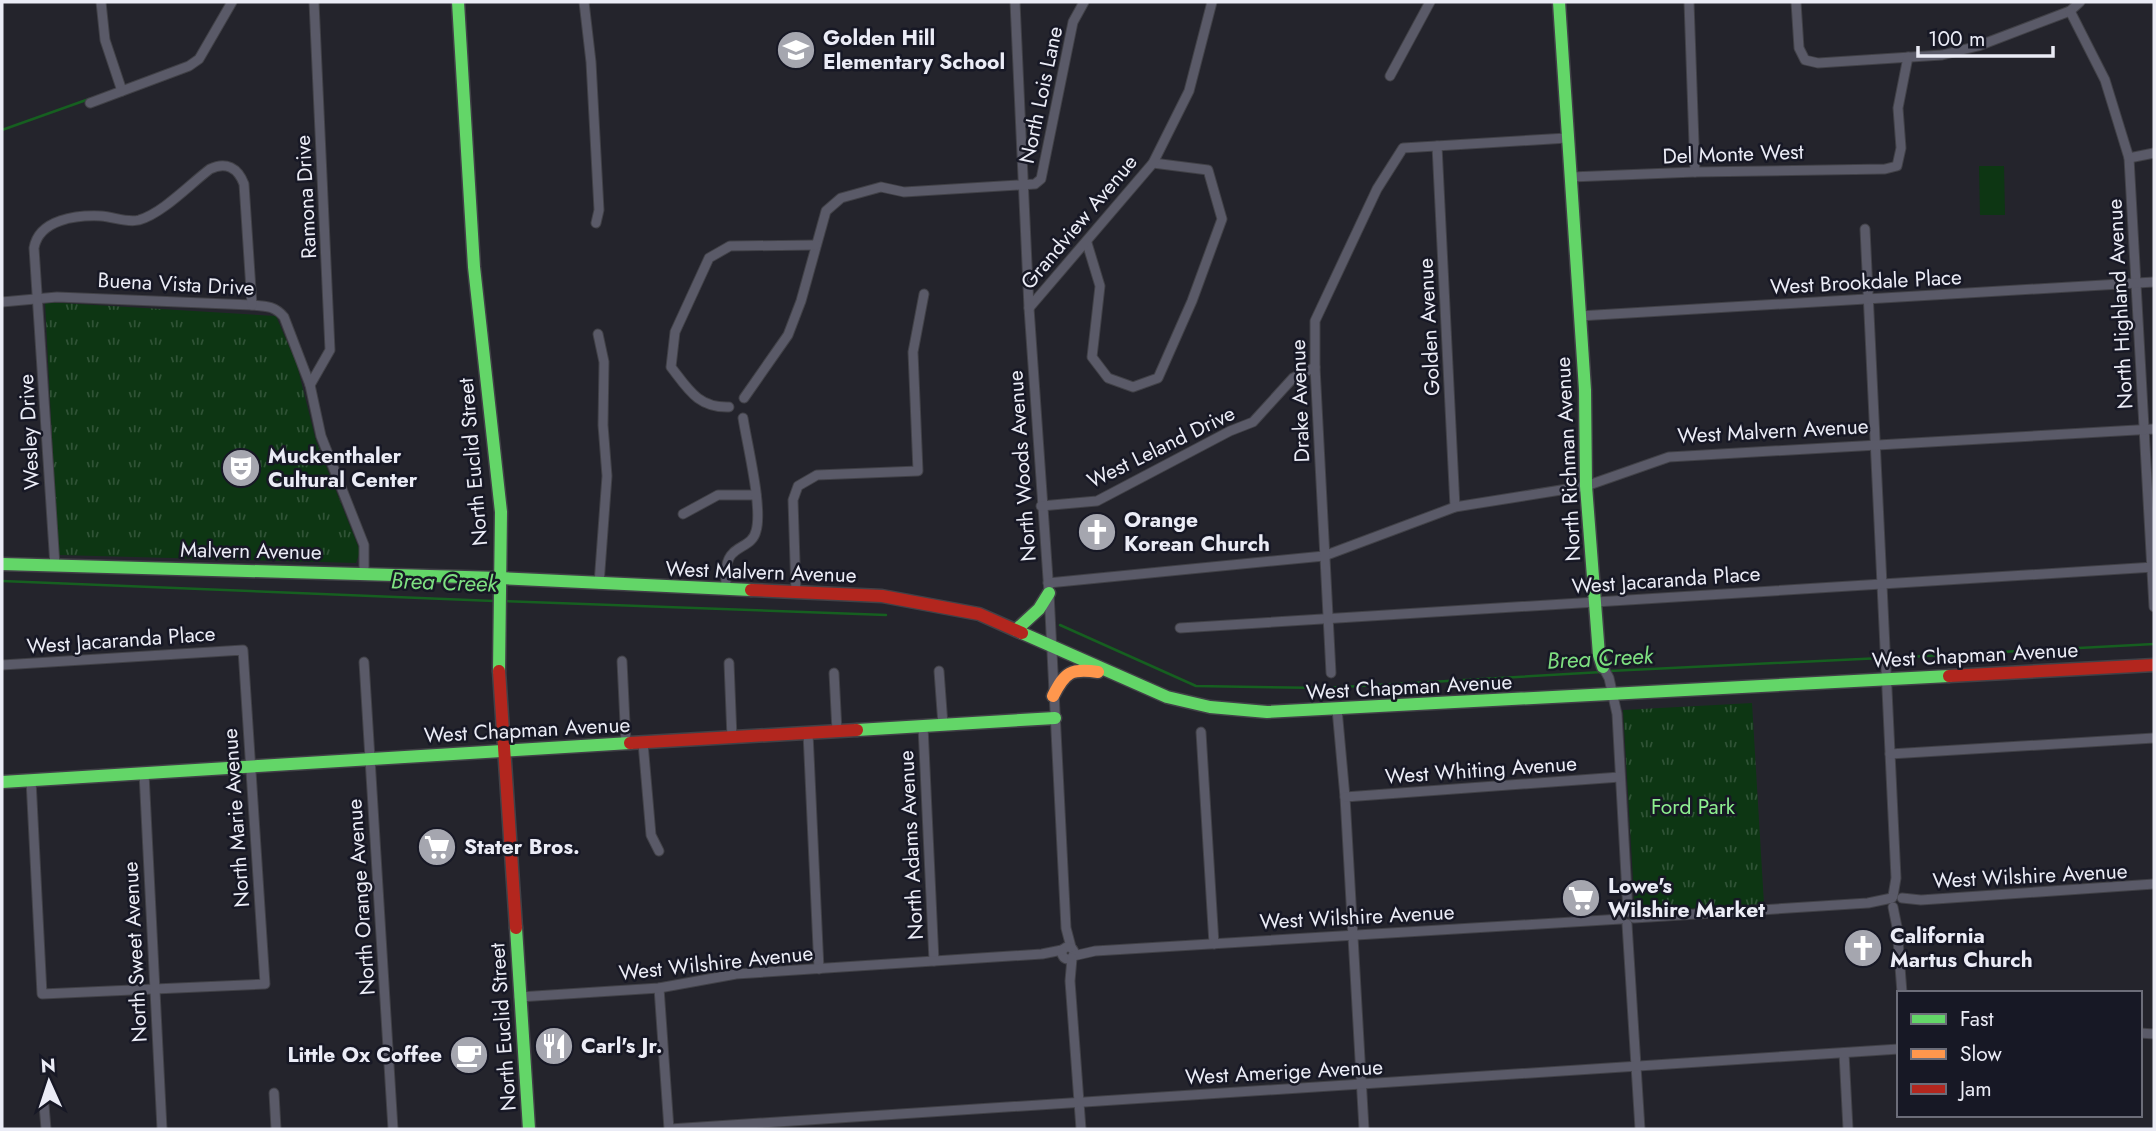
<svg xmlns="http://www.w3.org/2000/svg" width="2156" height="1131" font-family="Jost,sans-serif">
<defs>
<pattern id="park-tufts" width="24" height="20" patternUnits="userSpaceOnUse" patternTransform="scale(1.75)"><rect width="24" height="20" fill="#0d3613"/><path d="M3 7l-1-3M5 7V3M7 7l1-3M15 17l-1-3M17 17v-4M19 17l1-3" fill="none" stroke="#305336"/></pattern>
</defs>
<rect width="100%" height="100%" fill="#24242c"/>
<g fill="url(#park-tufts)">
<path d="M45,302L276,316L297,365L316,441L360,551L356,563L58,555Z"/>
<path d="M1752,703L1764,904L1635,912L1623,710Z"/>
</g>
<path fill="#0d3613" d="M1979,166H2004L2005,215H1980Z"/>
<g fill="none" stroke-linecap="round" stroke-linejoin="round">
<g stroke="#165f20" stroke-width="2.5">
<path d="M2,130L89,99"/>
<path d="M2,581L494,601"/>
<path d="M504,601L886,615"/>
<path d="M1060,625L1196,686L1325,688L1602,672"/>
<path d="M1888,658L2154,644"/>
<path d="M1609,671L1882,658"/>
</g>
<g stroke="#414147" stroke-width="11">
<g id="street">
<path d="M101,2L105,40L122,91"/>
<path d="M584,2L591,62L599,210L596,223"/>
<path d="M1015,2L1029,308L1049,593L1066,928L1071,947"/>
<path d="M1689,2L1695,172"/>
<path d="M1796,2L1799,48L1805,60L1818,63L1942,55L1978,46L2070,11L2080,2"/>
<path d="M2070,11L2105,80L2129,158L2154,607"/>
<path d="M1390,76L1430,2"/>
<path d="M90,103L189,66L199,59L232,2"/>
<path d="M1437,146L1455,507"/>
<path d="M2129,158L2154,153"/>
<path d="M1571,177L1695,172L1885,169L1897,166L1901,148L1898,108L1908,57"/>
<path d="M1865,229L1896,878L1893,896"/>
<path d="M1087,243L1100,286L1092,357L1108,378L1133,387L1158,378L1192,301L1222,219L1208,170L1153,163"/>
<path d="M2,302L57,297L252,305C266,306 275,306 284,317L310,385L321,436L364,545V573"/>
<path d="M1029,308L1153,163L1189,91L1212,2"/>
<path d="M1579,316L2154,282"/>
<path d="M598,334L604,362L603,425L607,476L599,584"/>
<path d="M310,385L330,350L314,2"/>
<path d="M744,398L788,335L801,301L826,211L841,198L881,187L904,192L1035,184L1041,179L1073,22L1084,2"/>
<path d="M729,407C698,408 688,389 671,367L675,332L709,258L730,246L816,245"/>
<path d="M1041,506L1097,501L1230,431L1253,422L1293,378L1315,367"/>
<path d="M683,514L718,495H756"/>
<path d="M55,566L34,248C39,219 77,215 101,216C114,217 127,223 139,220C163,213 190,184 210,169C226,161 238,168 244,184L252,305"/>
<path d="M1048,583L1324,556L1455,507L1586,486L1669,457L2154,429"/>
<path d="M726,589C726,578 724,561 733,553C741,545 753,544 756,531C763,508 747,444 743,418"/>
<path d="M796,593L793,500L798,486L817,475L918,471L913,352L924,294"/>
<path d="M1180,628L2154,567"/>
<path d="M622,661L626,744"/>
<path d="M364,662L393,1129"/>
<path d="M729,663L732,738"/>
<path d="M2,665L243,650L265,984L42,994L31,780"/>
<path d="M1603,667L1609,678L1617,714L1628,912"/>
<path d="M939,671L943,725"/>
<path d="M834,673L837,731"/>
<path d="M1331,673L1315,367V321L1377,189L1403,148L1567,138"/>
<path d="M1337,709L1345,797L1364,1129"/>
<path d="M923,726L934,961"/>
<path d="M1201,732L1214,944"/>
<path d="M808,733L819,969"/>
<path d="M643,743L651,835L659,851"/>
<path d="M1890,754L2154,738"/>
<path d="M144,773L162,1129"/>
<path d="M1345,797L1620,777"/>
<path d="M1902,898L1921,900L2154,884"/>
<path d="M1893,907L1897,927L1902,993"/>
<path d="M1634,918L1868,903L1892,898"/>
<path d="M1627,924L1640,1129"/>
<circle cx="1068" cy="953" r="6"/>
<path d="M1073,956L1095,951L1621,919"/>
<path d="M1072,958L1070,981L1081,1129"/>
<path d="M659,988L669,1129"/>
<path d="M519,997L659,988L736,974L1042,954L1062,950"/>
<path d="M2140,1033L2154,1034"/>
<path d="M1844,1053L1848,1129"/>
<path d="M274,1093L276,1129"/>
<path d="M44,1105L46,1129"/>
<path d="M670,1129L1899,1049"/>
</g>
</g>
<g stroke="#414147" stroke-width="15">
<g id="fast">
<path d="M458,2L474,267L501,512L499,671"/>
<path d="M1559,2L1585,390L1586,486L1599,655L1603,667"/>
<path d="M2,564L500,578L751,590"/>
<path d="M1016,630L1039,609L1049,593"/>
<path d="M1022,633L1167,697L1210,707L1267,712L1949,676"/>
<path d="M857,730L1055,718"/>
<path d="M2,782L630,743"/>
<path d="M516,928L529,1129"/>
</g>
</g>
<g stroke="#414147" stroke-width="15">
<path id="slow" d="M1053,696C1065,672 1071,668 1098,672"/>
</g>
<g stroke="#414147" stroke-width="15">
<g id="jam">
<path d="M751,590L882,596L979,614L1022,633"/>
<path d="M499,671L516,928"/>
<path d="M1949,676L2154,665"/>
<path d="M630,743L857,730"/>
</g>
</g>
<use href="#street" stroke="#5a5a68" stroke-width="9"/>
<use href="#fast" stroke="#63d668" stroke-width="12"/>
<use href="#slow" stroke="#ff974d" stroke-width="12"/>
<use href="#jam" stroke="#b3261e" stroke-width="12"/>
</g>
<defs>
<g id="school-disc" transform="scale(2.0125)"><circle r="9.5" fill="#a5a6af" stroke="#171825"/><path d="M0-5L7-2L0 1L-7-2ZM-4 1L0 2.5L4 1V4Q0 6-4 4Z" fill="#fff"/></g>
<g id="theatre-disc" transform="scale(2.0125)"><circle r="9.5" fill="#a5a6af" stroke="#171825"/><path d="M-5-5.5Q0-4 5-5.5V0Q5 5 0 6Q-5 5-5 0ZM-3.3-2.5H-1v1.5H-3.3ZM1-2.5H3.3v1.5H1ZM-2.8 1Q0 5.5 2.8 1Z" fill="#fff"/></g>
<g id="church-disc" transform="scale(2.0125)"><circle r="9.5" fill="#a5a6af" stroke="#171825"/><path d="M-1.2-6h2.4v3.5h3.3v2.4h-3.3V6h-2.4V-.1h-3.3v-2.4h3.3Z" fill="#fff"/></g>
<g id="supermarket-disc" transform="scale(2.0125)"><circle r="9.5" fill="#a5a6af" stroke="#171825"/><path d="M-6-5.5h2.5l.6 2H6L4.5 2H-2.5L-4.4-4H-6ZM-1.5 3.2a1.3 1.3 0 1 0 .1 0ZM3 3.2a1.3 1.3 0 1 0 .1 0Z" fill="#fff"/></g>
<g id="restaurant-disc" transform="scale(2.0125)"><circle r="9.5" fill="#a5a6af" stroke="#171825"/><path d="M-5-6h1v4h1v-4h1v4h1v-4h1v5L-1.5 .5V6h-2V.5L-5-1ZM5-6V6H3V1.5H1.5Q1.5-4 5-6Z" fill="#fff"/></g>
<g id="cafe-disc" transform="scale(2.0125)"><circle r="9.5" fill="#a5a6af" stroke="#171825"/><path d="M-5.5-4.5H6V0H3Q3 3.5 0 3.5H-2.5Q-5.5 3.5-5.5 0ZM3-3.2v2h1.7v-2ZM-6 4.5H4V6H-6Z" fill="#fff"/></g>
</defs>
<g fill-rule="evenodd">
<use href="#school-disc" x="796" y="50"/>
<use href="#theatre-disc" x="241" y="468"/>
<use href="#church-disc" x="1097" y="532"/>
<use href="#supermarket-disc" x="437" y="847"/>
<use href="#supermarket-disc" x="1581" y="898"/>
<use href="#church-disc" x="1863" y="948"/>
<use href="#restaurant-disc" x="554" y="1046"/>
<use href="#cafe-disc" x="469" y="1055"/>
</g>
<g text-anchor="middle" stroke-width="5" stroke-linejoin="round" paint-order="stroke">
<g font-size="21" font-weight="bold" fill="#ebecf6" stroke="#171825" text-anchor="start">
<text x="823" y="45">Golden Hill<tspan x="823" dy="24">Elementary School</tspan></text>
<text x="268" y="463">Muckenthaler<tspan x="268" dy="24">Cultural Center</tspan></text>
<text x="1124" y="527">Orange<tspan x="1124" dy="24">Korean Church</tspan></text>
<text x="464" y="854">Stater Bros.</text>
<text x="1608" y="893">Lowe's<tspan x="1608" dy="24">Wilshire Market</tspan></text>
<text x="1890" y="943">California<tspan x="1890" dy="24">Martus Church</tspan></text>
<text x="581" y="1053">Carl's Jr.</text>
<text x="442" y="1062" text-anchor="end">Little Ox Coffee</text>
</g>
<g font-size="21" fill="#ebecf6" stroke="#171825">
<text transform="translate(1041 95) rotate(-78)" y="7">North Lois Lane</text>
<text transform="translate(1733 154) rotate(-2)" y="7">Del Monte West</text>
<text transform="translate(306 197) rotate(-93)" y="7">Ramona Drive</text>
<text transform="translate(1079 222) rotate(-50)" y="7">Grandview Avenue</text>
<text transform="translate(1866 282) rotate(-3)" y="7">West Brookdale Place</text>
<text transform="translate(176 284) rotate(3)" y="7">Buena Vista Drive</text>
<text transform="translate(2120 304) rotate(-93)" y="7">North Highland Avenue</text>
<text transform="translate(1429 327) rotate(-93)" y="7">Golden Avenue</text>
<text transform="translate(1300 401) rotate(-92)" y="7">Drake Avenue</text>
<text transform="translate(1773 431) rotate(-3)" y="7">West Malvern Avenue</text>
<text transform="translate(29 432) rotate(-93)" y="7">Wesley Drive</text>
<text transform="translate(1161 447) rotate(-26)" y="7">West Leland Drive</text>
<text transform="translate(1568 459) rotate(-93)" y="7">North Richman Avenue</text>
<text transform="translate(473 462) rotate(-95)" y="7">North Euclid Street</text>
<text transform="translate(1022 466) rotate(-94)" y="7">North Woods Avenue</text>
<text transform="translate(251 551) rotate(1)" y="7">Malvern Avenue</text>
<text transform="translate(761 572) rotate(2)" y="7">West Malvern Avenue</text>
<text transform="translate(1666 580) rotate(-4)" y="7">West Jacaranda Place</text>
<text transform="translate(121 640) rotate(-4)" y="7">West Jacaranda Place</text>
<text transform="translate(1975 655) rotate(-3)" y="7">West Chapman Avenue</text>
<text transform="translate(1409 687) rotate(-3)" y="7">West Chapman Avenue</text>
<text transform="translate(527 730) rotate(-3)" y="7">West Chapman Avenue</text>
<text transform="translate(1481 770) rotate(-4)" y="7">West Whiting Avenue</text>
<text transform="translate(236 818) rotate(-94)" y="7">North Marie Avenue</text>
<text transform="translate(911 845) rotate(-93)" y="7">North Adams Avenue</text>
<text transform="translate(2030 876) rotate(-3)" y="7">West Wilshire Avenue</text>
<text transform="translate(361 897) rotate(-94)" y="7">North Orange Avenue</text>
<text transform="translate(1357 917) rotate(-3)" y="7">West Wilshire Avenue</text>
<text transform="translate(135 952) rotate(-93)" y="7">North Sweet Avenue</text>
<text transform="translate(716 963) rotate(-6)" y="7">West Wilshire Avenue</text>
<text transform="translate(503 1027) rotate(-94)" y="7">North Euclid Street</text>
<text transform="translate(1284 1072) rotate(-3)" y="7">West Amerige Avenue</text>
</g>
<g font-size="21" fill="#8eef90" stroke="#171825">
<text x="1693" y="814">Ford Park</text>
</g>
<g font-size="23" font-style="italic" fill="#7edf81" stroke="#171825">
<text transform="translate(444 582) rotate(2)" y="8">Brea Creek</text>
<text transform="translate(1600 658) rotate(-3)" y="8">Brea Creek</text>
</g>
</g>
<rect width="2156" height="1131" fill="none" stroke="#ebecf6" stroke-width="7"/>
<rect x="1897" y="991" width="245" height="126" fill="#171825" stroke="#6c6d79" stroke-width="2"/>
<rect x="1911" y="1014" width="35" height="10" fill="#63d668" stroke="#6c6d79" stroke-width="2"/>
<text x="1960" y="1026" font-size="21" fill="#ebecf6">Fast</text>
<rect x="1911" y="1049" width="35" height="10" fill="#ff974d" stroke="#6c6d79" stroke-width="2"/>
<text x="1960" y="1061" font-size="21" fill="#ebecf6">Slow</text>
<rect x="1911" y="1084" width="35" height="10" fill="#b3261e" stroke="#6c6d79" stroke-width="2"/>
<text x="1960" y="1096" font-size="21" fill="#ebecf6">Jam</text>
<g transform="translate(49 1082) rotate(357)" stroke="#171825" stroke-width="5" paint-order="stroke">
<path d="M0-5L12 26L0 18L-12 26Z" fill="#ebecf6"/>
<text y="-10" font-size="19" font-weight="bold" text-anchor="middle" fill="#ebecf6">N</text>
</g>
<path d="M1918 46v10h135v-10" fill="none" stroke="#ebecf6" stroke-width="3.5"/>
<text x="1928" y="46" font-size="21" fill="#ebecf6" stroke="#171825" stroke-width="5" paint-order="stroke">100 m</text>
</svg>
